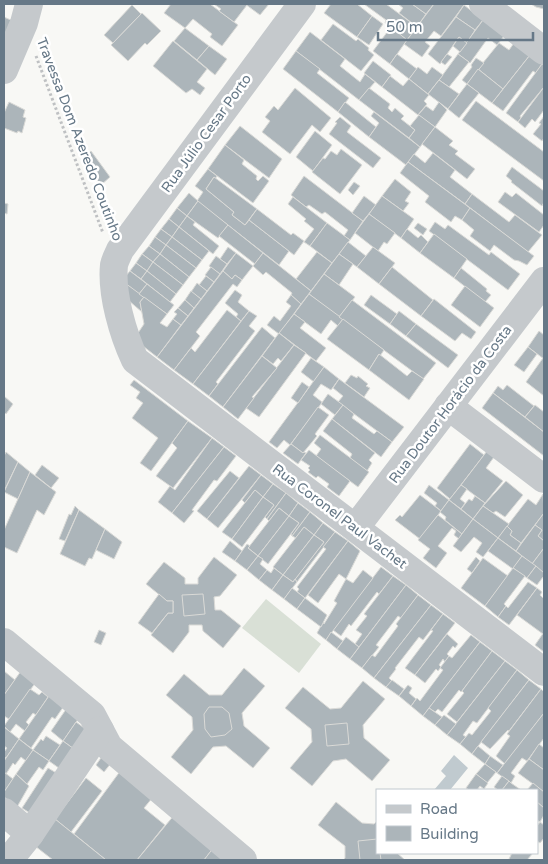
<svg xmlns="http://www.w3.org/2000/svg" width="548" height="864" font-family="'Varela Round',sans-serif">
<rect width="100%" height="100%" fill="#f8f8f5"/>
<path fill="#d9e0d6" d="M266,599L321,644L299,673L242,628Z"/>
<path fill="#c0cacf" d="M454,755L468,768L450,790H434L446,776L441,771Z"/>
<g fill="#acb5ba" stroke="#dadad7">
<path d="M171,4H210L238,25L222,46L210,37L212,34L193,19L185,28L164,13Z"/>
<path d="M214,4H245L247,5L234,22L219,11L221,9Z"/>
<path d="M245,4H269L260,15Z"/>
<path d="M331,4H357L372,16L357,37L324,13Z"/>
<path d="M364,4H386L417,27L407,40L385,23L386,20Z"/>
<path d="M398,4H412L426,14L417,27L399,13L403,8Z"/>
<path d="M412,4H434L426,14Z"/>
<path d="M434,4H462L464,5L441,36L434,31L425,42L430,46L422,57L404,44Z"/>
<path d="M531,4H544V9L536,7Z"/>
<path d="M132,5L141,14L113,43L104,35Z"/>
<path d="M464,5L483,20L475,30L456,17Z"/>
<path d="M142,13L161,31L147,45L145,43L128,61L111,45Z"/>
<path d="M372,16L383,24L369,45L357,37Z"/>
<path d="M4,17L13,21L4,42Z"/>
<path d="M456,17L475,30L467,43L459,37L440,64L428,54Z"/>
<path d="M483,20L504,36L497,45L488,38L470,63L458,54Z"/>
<path d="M333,24L356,41L358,39L369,48L368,50L374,55L361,71L321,40Z"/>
<path d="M391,27L407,40L390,64L373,51Z"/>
<path d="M185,28L209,46L197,60L174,41Z"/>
<path d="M310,32L345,59L340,66L360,82L365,74L375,82L359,100L296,51Z"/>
<path d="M459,37L467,43L460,52L453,46Z"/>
<path d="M173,41L207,69L197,82L205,88L200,95L192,89L186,93L153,66Z"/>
<path d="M499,43L509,50L514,43L530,55L503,89L478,69Z"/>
<path d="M209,46L227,59L215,75L197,60Z"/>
<path d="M296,51L320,69L317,73L349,98L338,112L283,69Z"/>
<path d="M397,54L417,69L409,79L390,64Z"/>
<path d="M447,54L452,57L445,65L441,62Z"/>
<path d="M458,54L469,62L449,87L439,80Z"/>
<path d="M530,55L542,64L536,73L533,71L503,111L492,103Z"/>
<path d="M476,58L484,63L467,84L462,80L472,67L471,65Z"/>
<path d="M373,61L391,75L382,87L364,73Z"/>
<path d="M542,64L544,66V87L520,116L521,118L518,122L506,113Z"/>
<path d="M418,67L427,74L432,67L443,75L428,94L409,79Z"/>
<path d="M478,69L503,89L492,103L467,84Z"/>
<path d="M390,76L403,86L409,79L429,95L424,101L427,104L418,115L382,87Z"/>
<path d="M439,80L459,94L448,109L428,94Z"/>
<path d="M467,84L479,93L459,118L448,109Z"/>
<path d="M544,87V110L535,122L532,119L525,128L518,122Z"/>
<path d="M295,88L331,118L320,132L312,125L290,154L262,132L270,121L265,117L274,106L278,110Z"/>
<path d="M369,88L390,104L388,108L392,112L395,108L404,116L401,119L415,130L409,138L359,100Z"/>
<path d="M476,101L544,152V181L462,120Z"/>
<path d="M9,102L25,110L23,117L26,118L22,133L18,131L17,133L4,128V113Z"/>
<path d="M345,102L376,127L369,137L338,112Z"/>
<path d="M439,102L447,110L435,127L418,115L426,106L433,111Z"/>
<path d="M374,112L420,147L406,165L369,137L379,123L371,116Z"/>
<path d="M419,115L435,127L420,147L409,138L415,130L410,126Z"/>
<path d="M544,116V138L542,141L533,134L541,124L539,123Z"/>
<path d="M340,117L351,126L347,132L381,158L373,168L329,134L337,123L335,122Z"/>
<path d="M240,126L282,159L269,178L225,145Z"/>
<path d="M435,127L453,141L449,145L458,151L455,154L475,169L467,179L422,144Z"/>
<path d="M315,131L332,145L313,171L296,157Z"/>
<path d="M225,145L244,160L242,164L257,176L256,179L258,181L263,176L269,181L253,203L208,169Z"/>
<path d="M341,149L362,165L340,194L312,172L323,158L325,159L331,151L337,155Z"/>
<path d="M91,151L110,177L101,185L81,159Z"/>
<path d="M433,153L455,170L450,177L472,194L465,204L408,162L414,154L425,163Z"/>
<path d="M408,162L470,208L462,220L455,216L451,222L425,202L429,196L400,173Z"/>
<path d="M512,167L544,191V202L542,206L511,182L512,181L506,176Z"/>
<path d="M208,169L217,176L215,179L214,177L206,189L234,212L232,215L245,225L249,220L289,251L279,265L197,201L203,192L195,186Z"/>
<path d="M304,176L363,221L350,240L344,236L348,230L325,212L322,214L309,205L306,207L291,195Z"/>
<path d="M214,177L257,209L245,225L232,215L234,212L206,189Z"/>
<path d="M395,179L411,192L405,201L409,203L403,211L382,196Z"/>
<path d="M354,182L360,186L353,195L348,190Z"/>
<path d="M505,192L512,197L516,193L544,215V225L539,232L498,202Z"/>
<path d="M189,193L198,201L187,216L177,208Z"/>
<path d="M472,194L509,222L515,215L542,235L528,252L465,204Z"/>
<path d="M364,196L376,205L363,221L352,213Z"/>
<path d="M382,196L414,219L401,238L369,214Z"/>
<path d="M293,197L327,223L310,246L304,242L314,229L304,221L306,219L288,204Z"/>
<path d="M198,201L228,225L218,238L187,216Z"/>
<path d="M4,203L8,204L7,214L4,213Z"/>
<path d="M177,208L187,216L179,227L169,219Z"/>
<path d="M470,208L534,256L527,265L519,261L514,260L494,245L490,251L470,236L474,230L462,220Z"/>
<path d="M257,209L291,235L293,233L304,241L294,255L249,220Z"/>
<path d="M369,214L395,233L387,244L384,242L378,251L355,233Z"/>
<path d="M187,216L195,222L193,225L219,246L213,254L179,227Z"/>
<path d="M169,219L179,227L172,237L161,229Z"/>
<path d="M435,222L445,229L448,225L489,255L491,252L520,274L508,290L429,231Z"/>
<path d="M327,223L350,240L332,263L310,246Z"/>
<path d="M418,223L427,229L423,235L414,228Z"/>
<path d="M228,225L263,253L255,264L219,236Z"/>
<path d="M179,227L209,251L202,260L172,237Z"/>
<path d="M161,229L172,237L166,245L155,237Z"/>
<path d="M407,229L418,238L421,235L428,242L420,253L401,238Z"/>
<path d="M434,234L467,259L454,278L420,253Z"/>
<path d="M155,237L166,245L160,254L149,246Z"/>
<path d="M172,237L202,260L196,268L166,245Z"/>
<path d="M348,242L366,256L357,267L339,254Z"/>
<path d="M166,245L196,268L189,277L160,254Z"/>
<path d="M149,246L160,254L153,262L142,254Z"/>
<path d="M228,247L236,253L227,264L220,259Z"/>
<path d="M373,247L395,263L379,284L357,267Z"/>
<path d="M317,252L332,263L311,291L296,279Z"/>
<path d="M236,253L253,266L242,280L235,275L232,279L223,271Z"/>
<path d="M263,253L311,291L301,304L291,295L292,293L266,272L263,275L253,266Z"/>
<path d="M142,254L153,262L147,271L136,263Z"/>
<path d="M160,254L189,277L183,285L153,262Z"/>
<path d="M339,254L353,264L339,285L324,274Z"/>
<path d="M216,256L227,264L220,274L209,266Z"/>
<path d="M153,262L183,285L176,294L147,271Z"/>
<path d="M136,263L147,271L141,279L130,271Z"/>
<path d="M211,267L220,274L214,282L205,275Z"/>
<path d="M392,267L433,300L421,316L379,284Z"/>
<path d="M461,268L487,289L486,291L491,295L485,302L454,278Z"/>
<path d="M130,271L147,284L139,294L125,283L124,278Z"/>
<path d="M147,271L176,294L170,302L141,279Z"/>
<path d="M223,271L232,279L235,275L242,280L237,287L233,284L196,332L200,336L174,370L157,357Z"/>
<path d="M324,274L355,297L339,317L309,294Z"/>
<path d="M206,276L214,282L207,291L199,285Z"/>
<path d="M125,283L144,297L140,302L142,312L128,300Z"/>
<path d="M197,283L207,291L201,299L191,292Z"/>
<path d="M147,284L174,305L167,314L139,294Z"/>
<path d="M465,286L494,308L480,327L451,305Z"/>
<path d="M235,290L242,295L238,302L249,311L241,321L236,317L238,314L225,303Z"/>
<path d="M191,291L201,299L194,308L185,300Z"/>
<path d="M309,294L343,319L338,326L331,320L321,334L294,314Z"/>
<path d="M291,295L301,304L279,334L267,325L274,316L280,321L291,306L286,302Z"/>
<path d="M371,295L397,314L390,324L364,305Z"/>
<path d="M144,297L167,314L160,323L167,327L173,319L181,325L157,357L134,339L144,324L140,302Z"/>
<path d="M434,299L476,332L471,339L462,333L455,341L421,316Z"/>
<path d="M185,300L194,308L188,316L178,308Z"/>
<path d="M352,300L436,363L423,379L339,317Z"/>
<path d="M178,308L188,316L181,325L173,319L177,314L174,312Z"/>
<path d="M227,310L241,321L193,384L174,370L191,348L195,352Z"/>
<path d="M249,311L257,316L249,326L255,331L216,382L218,384L209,396L193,384Z"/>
<path d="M399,311L416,324L406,336L390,324Z"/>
<path d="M294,314L305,322L300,328L326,348L316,361L279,333Z"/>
<path d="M343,319L384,350L380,356L379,354L369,370L327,339Z"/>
<path d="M416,324L458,355L448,368L406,336Z"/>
<path d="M262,327L275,338L223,407L209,396Z"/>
<path d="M539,331L544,335V359L528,347Z"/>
<path d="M279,333L294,345L281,361L278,358L273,364L262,356Z"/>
<path d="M294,345L306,353L259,417L246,408Z"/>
<path d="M528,347L537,354L524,372L514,365Z"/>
<path d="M379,354L407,376L412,371L424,379L409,400L369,370Z"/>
<path d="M262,356L277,368L252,397L254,398L238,419L223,407Z"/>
<path d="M311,358L324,367L314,382L301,372Z"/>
<path d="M543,358L544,359V396L526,382Z"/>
<path d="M324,367L339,379L331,390L321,384L313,395L322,402L321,404L290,445L284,440L277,448L269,442Z"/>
<path d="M351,375L357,378L358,376L368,384L366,386L370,388L364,397L345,383Z"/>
<path d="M339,379L404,427L392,442L338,402L343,396L333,388Z"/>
<path d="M134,380L188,421L151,471L140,463L158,438L132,418L143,403L136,398L140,392L130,385Z"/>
<path d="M302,382L309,387L298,403L291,398Z"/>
<path d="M507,385L534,406L525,417L493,393L498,386L503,390Z"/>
<path d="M493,393L544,432V456L482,408Z"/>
<path d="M328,394L343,405L335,415L321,404Z"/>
<path d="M4,396L13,404L6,414L4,412Z"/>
<path d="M343,405L354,414L352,418L374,434L377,431L392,442L381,457L332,419Z"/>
<path d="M535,405L544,412V432L525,417Z"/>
<path d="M318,407L329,415L315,434L317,436L303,453L291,444Z"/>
<path d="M332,419L375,453L369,460L372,463L367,471L350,458L352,454L323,431Z"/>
<path d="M188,421L212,438L173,488L156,476L177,448L172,443Z"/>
<path d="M320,435L369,472L358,487L316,456L321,449L314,443Z"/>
<path d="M212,438L224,447L172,513L158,502L170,486L175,490Z"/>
<path d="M291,444L303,453L304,452L306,453L298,464L283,453Z"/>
<path d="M470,444L484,455L450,499L437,488Z"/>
<path d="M224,447L236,456L217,481L214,480L192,510L194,511L184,523L172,513Z"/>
<path d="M309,450L350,481L339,496L327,487L329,484L318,476L316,478L308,472L310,470L308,468L310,466L301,460Z"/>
<path d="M487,451L494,457L486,468L503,481L485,503L461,485Z"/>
<path d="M6,452L18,462L5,489L4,488V456Z"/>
<path d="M18,462L30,472L18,499L4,492Z"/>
<path d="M42,465L59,478L51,488L35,475Z"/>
<path d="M249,466L261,475L218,528L207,519Z"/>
<path d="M230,471L239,478L207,519L197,511Z"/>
<path d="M30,472L56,492L44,515L37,510L17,553L4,547V530Z"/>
<path d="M261,475L273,484L263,497L255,490L245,503L242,500Z"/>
<path d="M506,481L523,495L505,517L496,511L493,513L483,506Z"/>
<path d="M273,484L286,493L267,519L265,517L274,505L263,497Z"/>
<path d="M429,485L449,500L441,511L435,506L437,503L424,493Z"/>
<path d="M461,485L467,489L460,499L465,503L461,509L449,500Z"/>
<path d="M255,490L263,497L232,539L222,532Z"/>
<path d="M286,493L298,503L289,516L279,508L269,521L267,519Z"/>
<path d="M543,494L544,513L521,543L510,535L512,531L507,526L528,499L536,505Z"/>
<path d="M420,495L441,511L420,539L395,520L400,515L402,517Z"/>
<path d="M475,496L485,503L473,519L461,509L469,499L472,501Z"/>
<path d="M263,497L274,505L242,547L232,539Z"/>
<path d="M449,500L473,519L462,534L445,520L446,517L440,512Z"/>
<path d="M298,503L310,512L292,536L291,534L299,523L289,516Z"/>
<path d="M75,506L79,510L65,541L59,539L69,514L71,515Z"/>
<path d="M483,506L509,524L498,538L473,519Z"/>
<path d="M279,508L289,516L258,556L248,548Z"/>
<path d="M79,510L105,529L92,559L89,558L85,566L60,554Z"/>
<path d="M310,512L323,523L314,535L304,527L296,538L292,536Z"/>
<path d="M544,513V541L538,536L542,530L535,525Z"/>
<path d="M438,515L462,534L459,539L454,535L456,531L452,528L438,546L447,553L436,568L423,558L430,549L418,540Z"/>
<path d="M289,516L299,523L268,564L258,556Z"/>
<path d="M473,519L498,538L483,557L476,552L482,543L474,537L461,552L453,546Z"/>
<path d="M323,523L335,532L297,582L295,579L324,542L314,535Z"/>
<path d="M535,525L542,530L538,536L544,541V548L532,564L516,551Z"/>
<path d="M507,526L512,531L510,535L521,543L516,551L498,538Z"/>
<path d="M304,527L314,535L283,575L273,567Z"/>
<path d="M105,529L122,542L114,559L96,550Z"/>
<path d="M335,532L348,541L305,598L297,592L299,589L297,587L326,549L323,547Z"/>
<path d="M314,535L324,542L293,582L283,575Z"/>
<path d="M498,538L522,556L513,569L488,551Z"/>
<path d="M230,541L242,551L235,561L222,552Z"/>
<path d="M348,541L360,551L346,579L339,574L318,603L308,595Z"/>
<path d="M247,544L250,546L248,548L258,556L247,570L235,561Z"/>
<path d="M544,548V573L532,564Z"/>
<path d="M258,556L263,559L260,564L267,570L259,580L247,570Z"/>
<path d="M522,556L536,566L527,578L513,568Z"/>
<path d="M214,557L237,575L220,596L214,597L215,610H221L241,626L223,648L203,631L202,625H189V632L173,653L151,635L168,613H173V601H167L146,584L164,562L185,578V584H198V578Z"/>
<path d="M476,557L480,561L472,573L467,569Z"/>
<path d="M483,558L508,576L485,606L461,588Z"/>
<path d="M536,566L544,573V578L543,577L537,585L527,578Z"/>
<path d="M381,567L393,576L379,594L377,592L351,626L349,624L341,636L333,630Z"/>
<path d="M274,568L283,575L272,590L259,580L267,570L271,573Z"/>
<path d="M513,568L525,576L504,604L506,606L498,617L485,606Z"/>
<path d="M363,570L373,578L326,640L317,633L323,622L324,624L337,603L334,601L346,579L353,583Z"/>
<path d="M283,575L293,582L295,579L297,582L284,599L272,590Z"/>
<path d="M393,576L406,585L359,647L355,644L362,634L356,630L367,616L364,614Z"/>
<path d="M528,582L537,588L509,625L498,617L506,606L508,608Z"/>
<path d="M406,585L418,595L401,618L398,616L376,645L379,647L362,668L350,659Z"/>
<path d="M292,588L305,598L297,609L284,599Z"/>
<path d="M537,588L542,592L540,595L543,598L544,597V632L543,634L517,615Z"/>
<path d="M159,594L167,601H173V613H168L152,633L138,623Z"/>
<path d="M203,594L205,614L184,616L182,595Z"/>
<path d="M418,595L431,605L374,678L362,668L372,655L375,657L398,626L396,624Z"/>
<path d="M305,598L327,615L321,627L297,609Z"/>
<path d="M431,605L443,614L423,640L419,637L395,668L396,669L389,678L392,681L386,687L374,678Z"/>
<path d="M443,614L455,623L415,675L405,668L433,631L431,630Z"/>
<path d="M99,630L106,633L101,645L94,642Z"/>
<path d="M331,632L343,641L337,649L326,640Z"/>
<path d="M544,632V652L535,645Z"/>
<path d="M447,634L458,644L455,648L453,646L447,654L449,656L445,662L443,659L439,665L441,667L438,671L436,669L425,683L415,675Z"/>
<path d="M471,635L480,642L423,716L411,706L417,698L420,701L443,670L440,668L449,656L452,658Z"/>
<path d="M346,637L359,647L350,659L337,649Z"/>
<path d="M480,642L492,651L462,691L461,692L459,690L442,712L438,709L435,712L429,708Z"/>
<path d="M492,651L505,661L457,722L447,714L464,693L462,691Z"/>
<path d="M505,661L517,670L477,723L473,721L463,735L466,737L460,744L447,735Z"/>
<path d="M244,668L265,686L242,713L244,726L270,748L253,768L226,746L213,747L191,774L171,757L193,730L192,717L166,695L184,674L209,695H222Z"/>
<path d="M517,670L529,680L472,754L460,744L469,733L472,735L491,711L488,708Z"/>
<path d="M4,671L15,680L4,695Z"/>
<path d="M21,671L36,682L9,719L4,716V695Z"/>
<path d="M392,680L404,689L399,696L386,687Z"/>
<path d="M529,680L541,689L509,731L508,730L490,749L481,742Z"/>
<path d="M363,681L385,699L363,725L364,738L390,760L372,781L346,759L333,761L312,786L290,768L312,742L311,729L285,708L303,687L330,709L341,708Z"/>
<path d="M408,685L412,688L409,693L416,699L411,706L399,696Z"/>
<path d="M30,689L39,695L42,692L48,697L36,715L33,713L26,722L29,725L25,731L16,724L10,732L4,726Z"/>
<path d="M541,689L544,692V713L505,764L496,756L510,736L507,734Z"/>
<path d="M51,693L66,703L55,719L52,717L31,748L19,739Z"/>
<path d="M69,705L81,715L63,741L51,731Z"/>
<path d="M209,707H222L229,713L232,729L225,735L211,737L205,729L204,714Z"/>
<path d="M429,708L442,717L435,725L423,716Z"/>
<path d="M544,713V738L527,761L522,758L511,773L515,776L511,783L497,773Z"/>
<path d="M444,715L456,724L447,735L435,725Z"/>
<path d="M76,722L87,730L74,749L63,741Z"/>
<path d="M347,723L349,744L327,746L325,725Z"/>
<path d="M4,727L19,739L6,758L4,756V752L7,748L4,746Z"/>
<path d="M46,736L60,745L49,761L33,750L41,739L43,741Z"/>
<path d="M19,739L33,750L26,761L21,757L15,765L13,763L6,774L4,772V761Z"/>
<path d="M63,741L74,749L63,771L49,761Z"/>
<path d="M539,744L544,748V770L529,759Z"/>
<path d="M478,746L490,756L485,764L472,754Z"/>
<path d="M33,750L49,761L43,770L39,767L27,784L16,774Z"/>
<path d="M103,755L112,762L104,772L96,765Z"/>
<path d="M490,756L503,765L497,773L485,764Z"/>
<path d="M529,759L544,770V792L518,773Z"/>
<path d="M485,764L496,772L487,783L476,774Z"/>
<path d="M48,768L58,774L33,815L22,808Z"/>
<path d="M121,770L153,797L144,808L165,825L137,860H106L74,834Z"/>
<path d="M4,772L13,779L4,792Z"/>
<path d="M16,774L29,786L17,807L4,797V792Z"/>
<path d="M476,774L488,783L484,789L480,786L477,790H469L466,788Z"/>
<path d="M502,776L509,781L502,790H498L494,787Z"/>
<path d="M86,778L102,791L71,832L55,819Z"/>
<path d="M509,781L511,783L521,790H502Z"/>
<path d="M533,783L544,792V808L537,802V790H527Z"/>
<path d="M336,802L362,823L374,824L377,821V853H397L405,860H343L345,858V846L318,825Z"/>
<path d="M537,802L544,808V815L540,822L537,820Z"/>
<path d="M175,814L214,847L204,860H137Z"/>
<path d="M55,819L106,860H53L35,846Z"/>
<path d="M540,822L544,825V838L540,843L537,841V826Z"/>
<path d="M377,839V853H380L381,860H360L358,841Z"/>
<path d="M214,847L230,860H204Z"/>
<path d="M512,853H533L527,860H511L509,859Z"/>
</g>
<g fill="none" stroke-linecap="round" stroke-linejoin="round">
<path stroke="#bfc1c3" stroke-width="3" stroke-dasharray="2.5 2.5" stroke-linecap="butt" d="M36,56L103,233"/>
<g stroke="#c5c9cc" stroke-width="28">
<path d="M302,4L120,250C118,255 115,260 114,265C111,294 123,334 135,360L544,672"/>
<path d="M483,4L544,51"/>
<path d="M4,70L24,23L29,4"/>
<path d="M448,406L544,479"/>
<path d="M356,527L544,281"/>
<path d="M4,642L92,715L109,747L243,860"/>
<path d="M4,812L30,834"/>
<path d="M9,860L30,834L100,730"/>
</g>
</g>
<g text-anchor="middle" stroke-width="5" stroke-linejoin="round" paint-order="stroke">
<g font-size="14" fill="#667887" stroke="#fff">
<text transform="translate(206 133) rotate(-54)" y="5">Rua Júlio Cesar Porto</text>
<text transform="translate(80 139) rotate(69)" y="5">Travessa Dom Azeredo Coutinho</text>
<text transform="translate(450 404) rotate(-53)" y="5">Rua Doutor Horácio da Costa</text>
<text transform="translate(340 516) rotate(37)" y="5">Rua Coronel Paul Vachet</text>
</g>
</g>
<rect width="548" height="864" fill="none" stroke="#667887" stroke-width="10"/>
<rect x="376" y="789" width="162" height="65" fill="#ffffff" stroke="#c2c9cf"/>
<rect x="386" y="805" width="25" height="8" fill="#c5c9cc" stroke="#c2c9cf"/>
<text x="420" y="814" font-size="15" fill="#667887">Road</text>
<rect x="386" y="826" width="25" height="15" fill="#acb5ba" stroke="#c2c9cf"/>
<text x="420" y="839" font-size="15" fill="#667887">Building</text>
<path d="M378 32v8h155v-8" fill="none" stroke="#667887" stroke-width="2.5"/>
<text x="386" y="32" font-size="15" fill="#667887" stroke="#ffffff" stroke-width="4" paint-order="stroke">50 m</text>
</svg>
